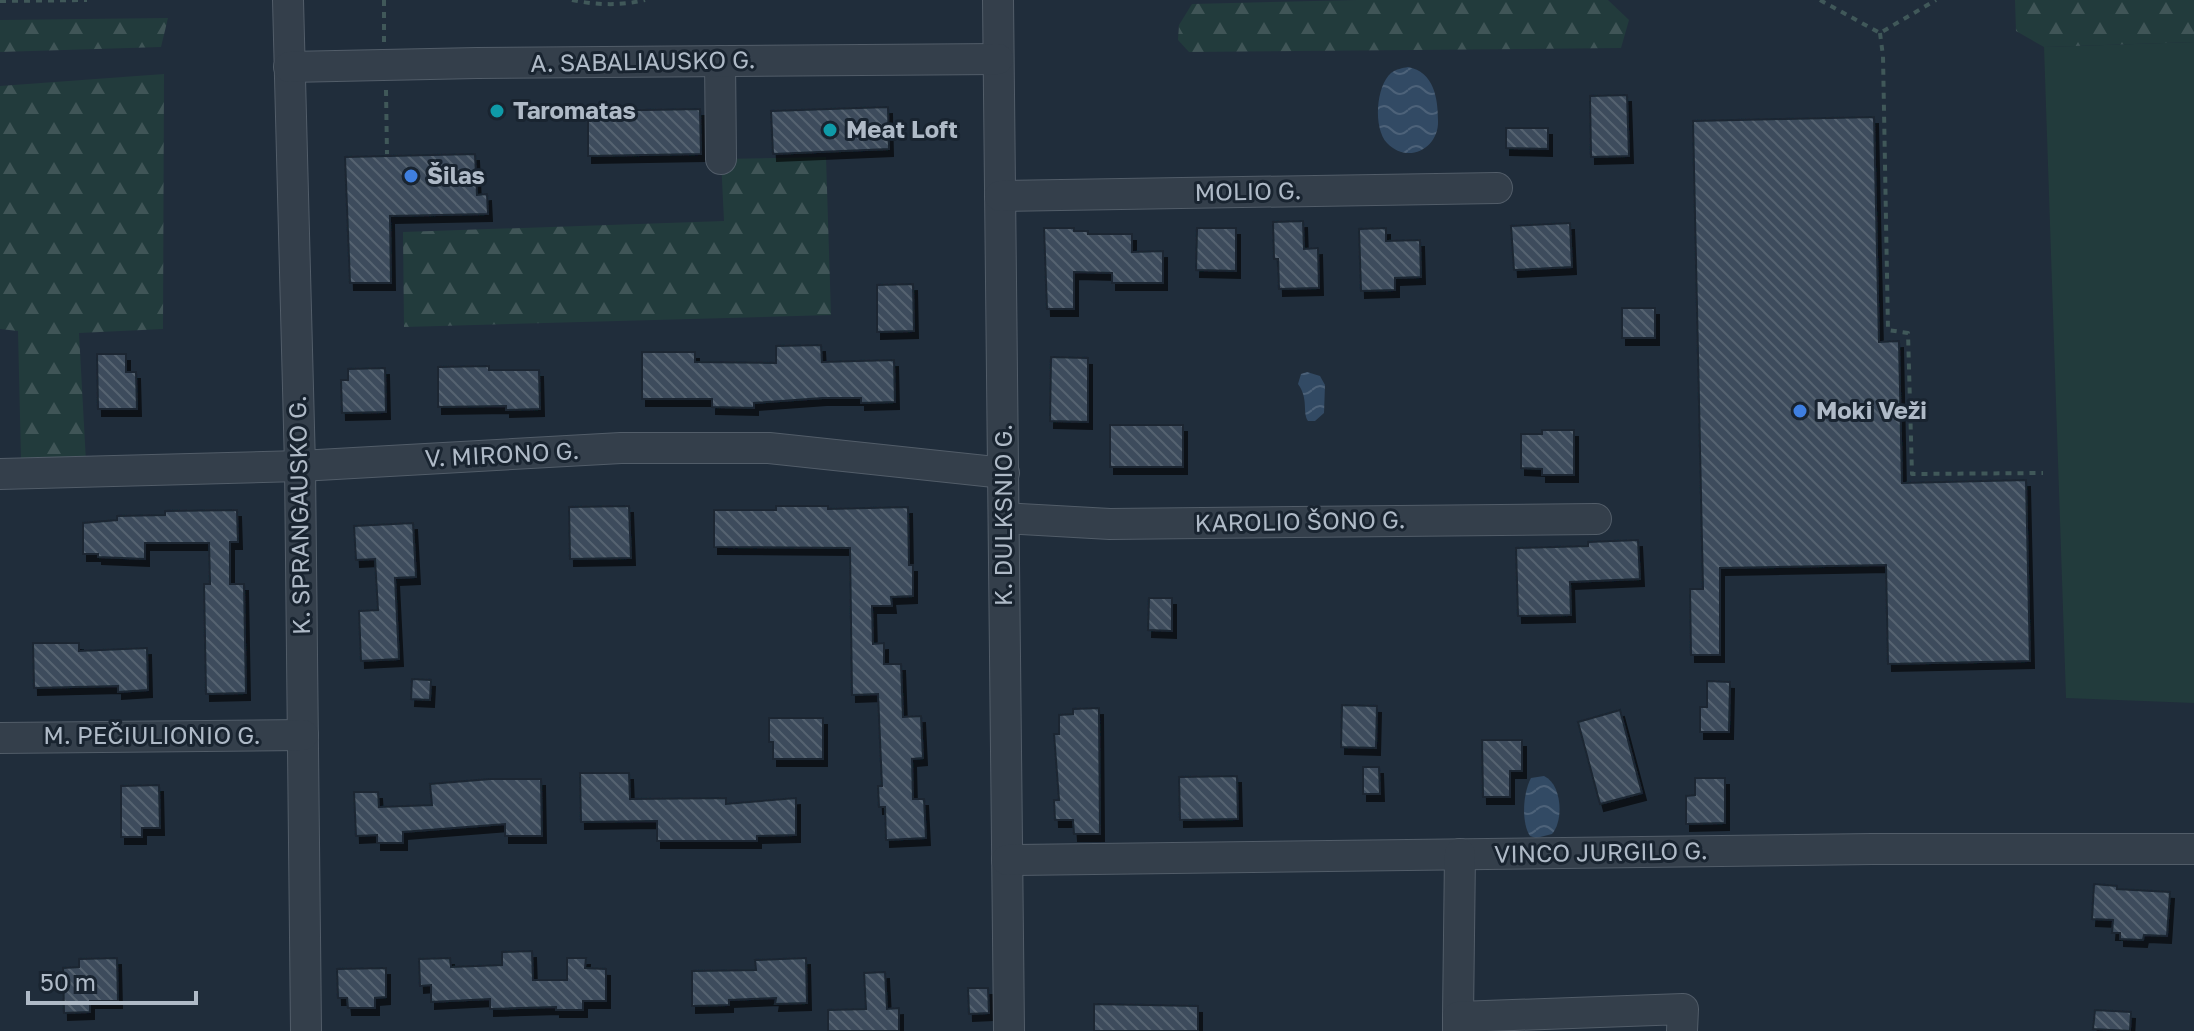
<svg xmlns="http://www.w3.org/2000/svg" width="2194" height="1031" font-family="'Golos Text',sans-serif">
<defs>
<pattern id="forest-firs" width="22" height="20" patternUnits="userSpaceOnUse" patternTransform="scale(2)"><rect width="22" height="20" fill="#223b3c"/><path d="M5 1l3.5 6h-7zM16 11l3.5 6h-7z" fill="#405557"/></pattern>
<pattern id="water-waves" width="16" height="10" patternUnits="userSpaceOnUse" patternTransform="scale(2)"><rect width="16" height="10" fill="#324a64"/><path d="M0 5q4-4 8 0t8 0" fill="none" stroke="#4d6279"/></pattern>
<pattern id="building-back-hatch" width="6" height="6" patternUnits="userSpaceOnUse" patternTransform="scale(2)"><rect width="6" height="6" fill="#3c4c5b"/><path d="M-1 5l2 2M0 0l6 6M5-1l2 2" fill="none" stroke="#566471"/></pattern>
<filter id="shadow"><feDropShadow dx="4" dy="7" stdDeviation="0" flood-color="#0009"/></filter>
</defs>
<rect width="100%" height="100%" fill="#202d3b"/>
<path fill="#223b3c" d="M2194,42V703L2066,698L2044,47Z"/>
<g fill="url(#forest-firs)">
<path d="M1358,0H1608L1629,20L1621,48L1189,52L1178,40L1179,25L1192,4Z"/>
<path d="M2015,0H2194V42L2044,47L2016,31Z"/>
<path d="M168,18L161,47L0,52V20Z"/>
<path d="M164,74L163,329L79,333L86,462L21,459L18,331L0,329V86Z"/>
<path d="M826,157L831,315L404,327L403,232L724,221L721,159Z"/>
</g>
<g fill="url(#water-waves)">
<path d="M1408,67C1434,72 1438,98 1438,121C1439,148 1408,165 1387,143C1373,128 1376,86 1391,73C1396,69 1403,68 1408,67Z"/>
<path d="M1307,372L1320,376L1325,385L1324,413L1315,421H1308C1302,412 1309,399 1298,384L1301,374Z"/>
<path d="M1544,776C1562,784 1564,821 1552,834L1536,838L1530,836C1521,822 1523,793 1531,778Z"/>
</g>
<g fill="url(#building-back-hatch)" stroke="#1b2632" stroke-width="2" filter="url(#shadow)">
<path d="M1627,95L1629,156L1591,157L1590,96Z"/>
<path d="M888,107L889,149L773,154L771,111Z"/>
<path d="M700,109L701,154L588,156V111Z"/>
<path d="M1874,117L1879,342L1899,341L1902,483L2026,480L2030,661L1888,664L1886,565L1720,568V655H1691L1690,589H1703L1693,121Z"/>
<path d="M1506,128H1548V149L1506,148Z"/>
<path d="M475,154L477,195L487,194L488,214L390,216L391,283H350L345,157Z"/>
<path d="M1303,221L1304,249L1318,248L1319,288L1279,289L1278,259H1274L1273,222Z"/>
<path d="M1570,223L1572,267L1514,270L1511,226Z"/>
<path d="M1044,228H1074V231H1088V234H1132V252L1163,251V283H1112V273L1074,272V309H1047Z"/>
<path d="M1197,228H1236V271L1196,270Z"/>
<path d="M1386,228V241L1420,240L1421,277L1395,278V290L1361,291L1359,229Z"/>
<path d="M913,284L914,331L877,332V285Z"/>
<rect x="1622" y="308" width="33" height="30"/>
<path d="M821,345L822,362L894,360L895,402L861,403V398H823L754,403V408L712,407V399H642V352H695V362L776,363V346Z"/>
<path d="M97,354H126V372H136L137,409H98Z"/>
<path d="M1051,357L1088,358V422L1050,421Z"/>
<path d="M489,366V370H539L540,409L506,410V406L438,407V367Z"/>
<path d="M385,368L386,412L342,413L341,380H348V369Z"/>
<rect x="1110" y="425" width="73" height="42"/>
<path d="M1542,430H1574V475H1542V469L1521,468V434H1542Z"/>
<path d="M629,506L631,558L570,559L569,507Z"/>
<path d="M776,506H828V509L908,507L909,565H913V596L891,597L892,606H872L873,644L884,643V664H901L903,717L921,716L923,758L912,759L913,799H924L926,838L886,840L885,807H879L878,786H882L878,694L852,695L850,548L714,547V510H776Z"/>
<path d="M237,510L238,542H230V584H244L246,693L206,694L204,584H210L209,543H145V559L98,557V554H83V523L117,520V516L165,515V511Z"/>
<path d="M413,523L416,577L395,578L399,659L361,661L359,611L378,610L375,559L356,560L354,526Z"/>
<path d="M1638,540L1640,579L1570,582L1571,615L1518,616L1516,548L1588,546V542Z"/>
<path d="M1149,598H1172V631L1148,630Z"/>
<path d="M33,643H79V651L147,648L148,690L118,692V686L34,688Z"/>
<path d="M412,679L431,680L430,700L411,699Z"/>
<path d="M1707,681L1730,682L1729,732H1700V707H1707Z"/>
<path d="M1342,705L1377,706L1376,748L1341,747Z"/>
<path d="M1099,708L1100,834H1074L1073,820H1055L1054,800H1059L1054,734H1059V715L1073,714V709Z"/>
<path d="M1620,710L1642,793L1600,804L1578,722Z"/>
<path d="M769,718H823V759H773V742H769Z"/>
<path d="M1482,740H1522V771H1510V797H1483Z"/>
<path d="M1363,767H1379L1380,794H1363Z"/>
<path d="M580,773H629L630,799L726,798V804L796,798V835L757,836V841H657V821L581,822Z"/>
<path d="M1237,776L1238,819L1180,820L1179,777Z"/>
<path d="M1695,778H1725V823L1686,824V796L1695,795Z"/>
<path d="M490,779H541L542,836H505V824L403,832V843H377V835L356,836L354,792H378L379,807L432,805L430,784Z"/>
<path d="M159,785L160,828H142V837H121V786Z"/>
<path d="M2094,884L2117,886V889L2170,892L2167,936L2144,935L2143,940L2120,939V933H2112L2113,920L2092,919Z"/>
<path d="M532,951L533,980H567V958H586L585,968L606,969V1001H583V1010H556V1007L490,1009V999L431,1002V985L420,986L419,959L450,958L451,967L502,965V952Z"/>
<path d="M117,958L118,1001H90V1012L64,1013L63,968L79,967V959Z"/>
<path d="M806,958L807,1003L775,1004L776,998L729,1000V1005L692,1006V971L756,970L755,960Z"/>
<path d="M386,968V997L375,998V1008H348L347,998H338L337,969Z"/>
<path d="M885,972L887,1009L899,1008V1031H828V1010L866,1009L864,973Z"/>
<path d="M968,988H988L989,1013L969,1014Z"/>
<path d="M1094,1004L1198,1006V1031H1094Z"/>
<path d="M2095,1010L2131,1012L2130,1031L2093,1029Z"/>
</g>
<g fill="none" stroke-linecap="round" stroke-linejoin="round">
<g stroke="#525d69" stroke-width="32">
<g id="minor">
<path d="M288,0L300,466L306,1031"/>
<path d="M998,0L1009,1031"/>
<path d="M720,61L721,159"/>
<path d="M289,67L477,63L998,59"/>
<path d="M1000,196L1497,188"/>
<path d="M0,474L300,466L621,448H769L1004,473"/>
<path d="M1004,518L1110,524L1596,519"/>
<path d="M0,738L303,735"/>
<path d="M1007,860L1872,849H2194"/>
<path d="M1458,1017L1460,854"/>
<path d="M1458,1031V1017L1683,1009L1682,1031"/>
</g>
</g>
<g stroke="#405859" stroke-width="4" stroke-dasharray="6 6" stroke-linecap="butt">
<path d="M384,0V42"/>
<path d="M572,0C596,5 621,6 645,0"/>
<path d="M1820,0L1880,33L1936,0"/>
<path d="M0,1L87,0"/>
<path d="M1880,33L1883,56L1888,330L1908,333L1912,474L2043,473"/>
<path d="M386,90L387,154"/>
</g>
<use href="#minor" stroke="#343f4b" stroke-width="30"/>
</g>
<g fill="#0f9aa8" stroke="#192430" stroke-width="3">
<circle cx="497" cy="111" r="8"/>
<circle cx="830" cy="130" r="8"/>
</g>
<g fill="#3f7fe0" stroke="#192430" stroke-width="3">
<circle cx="411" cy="176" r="8"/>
<circle cx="1800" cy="411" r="8"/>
</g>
<g text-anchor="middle" stroke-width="6" stroke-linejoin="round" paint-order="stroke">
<g font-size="24" fill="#afbac7" stroke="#192430">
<text transform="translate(643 62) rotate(-1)" y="8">A. SABALIAUSKO G.</text>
<text transform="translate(1248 192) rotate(-1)" y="8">MOLIO G.</text>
<text transform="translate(502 455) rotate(-3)" y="8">V. MIRONO G.</text>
<text transform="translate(300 515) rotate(-91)" y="8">K. SPRANGAUSKO G.</text>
<text transform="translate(1004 515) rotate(-90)" y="8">K. DULKSNIO G.</text>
<text transform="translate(1300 522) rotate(-1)" y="8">KAROLIO ŠONO G.</text>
<text x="152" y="744">M. PEČIULIONIO G.</text>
<text transform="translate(1601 853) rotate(-1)" y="8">VINCO JURGILO G.</text>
</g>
<g font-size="24" font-weight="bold" fill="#afbac7" stroke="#192430" text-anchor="start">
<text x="513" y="119">Taromatas</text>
<text x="846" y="138">Meat Loft</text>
<text x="427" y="184">Šilas</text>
<text x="1816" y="419">Moki Veži</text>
</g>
</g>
<path d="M28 991v12h168v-12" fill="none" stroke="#afbac7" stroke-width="4"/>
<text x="40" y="991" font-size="24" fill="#afbac7" stroke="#192430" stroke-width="6" paint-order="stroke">50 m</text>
</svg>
